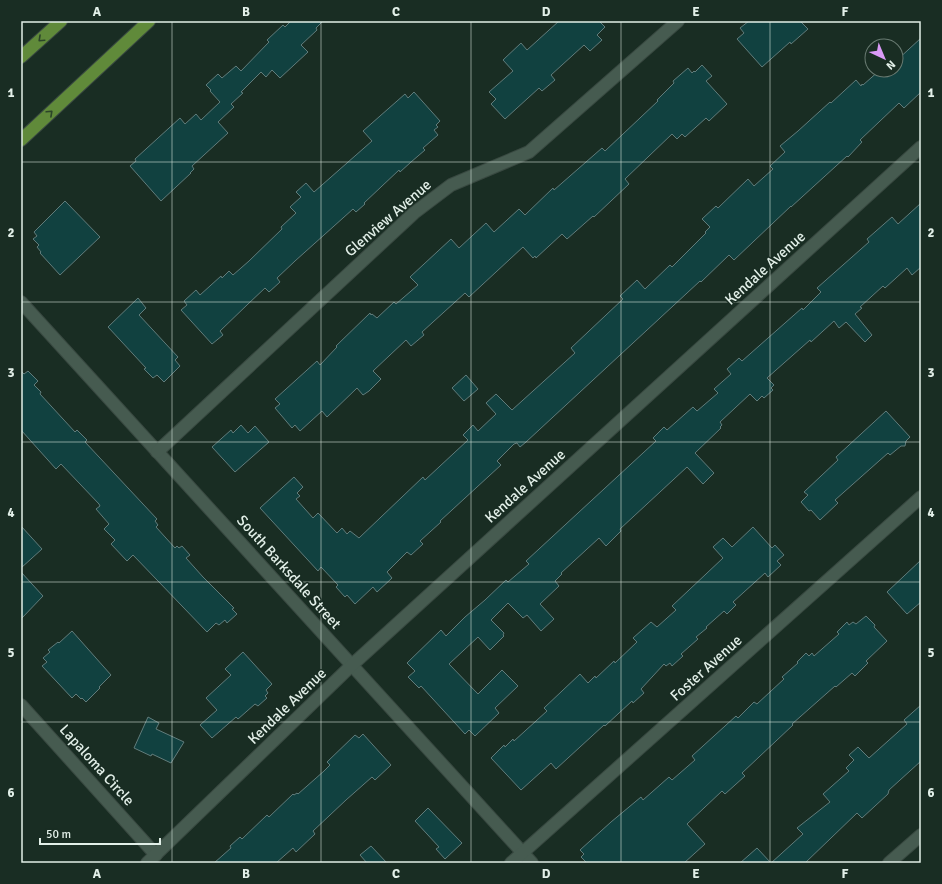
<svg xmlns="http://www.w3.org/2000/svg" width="942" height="884" font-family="Signika,sans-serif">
<rect width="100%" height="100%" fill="#192d23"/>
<g fill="#114140" stroke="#617c7b">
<path d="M291,21H323L316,28L317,30L301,45L308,52L280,78L272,70L266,77L261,72L241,92L243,93L231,104L234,107L218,122L228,133L192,166L194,169L190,173H191L161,201L130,166L136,161L135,159L180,118L185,124L196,114L201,120L220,102L210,91L211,90L206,85L218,74L222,78L236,66L241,71L269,42L267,40L283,25L285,27Z"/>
<path d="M559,21H599L605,27L597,35L602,40L590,51L584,45L551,75L555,80L542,91L539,88L505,119L491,104L496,99L489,92L513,71L503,60L521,43L527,50Z"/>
<path d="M749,21H800L808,29L791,44L790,42L762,67L737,39L744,33L740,28Z"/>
<path d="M921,38V92L904,108L899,103L860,140L862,142L848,157L847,156L791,207V206L734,260L729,255L701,282L700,281L526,442L520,447L517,443L514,444L497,461L501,465L440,521L441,522L420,541L423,544L411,555L407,552L387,572L392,578L377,592L373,587L355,604L347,595L345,597L336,587L338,585L321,567L318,571L260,508L294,477L303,487L297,493L300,496L296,499L313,518L318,513L337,533L342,528L347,534L350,531L359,538L423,477L425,480L468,440L463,435L473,425L478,431L496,414L486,403L496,394L512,410L575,353L571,348L623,299L620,296L637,280L645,289L670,265L672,267L706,233L705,232L710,227L702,219L716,206L718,208L748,179L754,186L773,169L770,166L785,152L780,146L798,131L830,102L831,103L856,80L861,86L862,84L863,85L880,70H896V61Z"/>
<path d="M702,65L712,76L706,81L727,104L709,121L706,118L685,137L682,134L677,139L672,134L625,179L629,184L594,217L593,216L567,239L562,234L536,258L535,256L533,258L523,247L469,297L465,293L422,332L424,335L411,346L406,340L373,371L381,379L369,391L363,395L357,388L327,417L322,411L300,431L295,425L292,428L275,408L280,404L275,399L317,361L320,365L337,347L336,346L370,313L371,315L372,314L377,318L394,302L396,304L418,285L410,277L451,239L459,248L486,223L494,232L519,209L525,215L553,188L554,190L602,148L605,151L658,101L657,100L674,83L673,81L688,68L692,73L694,71L695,72Z"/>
<path d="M414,92L440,121L436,125L438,127L434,130L438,135L423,148L425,150L411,162L400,172L399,170L364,203L365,204L356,212L353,209L295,261L277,278L280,282L269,292L265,288L248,304L220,331L223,335L212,344L181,310L187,305L184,301L196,290L200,295L221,276L222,278L229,271L233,275L249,261L282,229L281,227L296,213L290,207L301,197L296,192L306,183L314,192L372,141L363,131L405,94L408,98Z"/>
<path d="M65,201L100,237L60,275L40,253L41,252L37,247L39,245L33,239L37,236L34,232Z"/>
<path d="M921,203V267L912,275L907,268L885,288L883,286L860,307L862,308L855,314L872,335L865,342L846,322L839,328L834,321L811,342L810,340L767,378L774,385L771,388L773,390L764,398L762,396L757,401L750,394L720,422L722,425L720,427L721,428L695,453L714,473L703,484L687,467L620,529L621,531L606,546L599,538L561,573L562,574L555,581L559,586L540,604L554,619L541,631L527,615L523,618L508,603L491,620L504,633L503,635L504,636L490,650L478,637L449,664L478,694L502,670L518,686L495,708L499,713L475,736L469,730L465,734L421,686L419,688L408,677L415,671L407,663L441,630L446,636L465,617L485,600L506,580L508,582L529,564L526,561L656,441L653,438L664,427L667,430L693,407L697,411L718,393L714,389L731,374L727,369L739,358L742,361L802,308L803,310L821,292L817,288L869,242L867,239L892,217L898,224Z"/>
<path d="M138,298L146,308L139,315L178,357L175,360L180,366L164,382L157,375L153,378L144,369L146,368L108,327Z"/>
<path d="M21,371L24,374L28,371L38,381L34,385L41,392L40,394L75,432L77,430L87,440L85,442L157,519L155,521L158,525L156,527L175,548L177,546L179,548L182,546L190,555L186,558L203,577L234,608L232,609L237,614L227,623L225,620L219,625L216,623L207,632L133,555L127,561L111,544L115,540L104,529L109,524L96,509L100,506L99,504L61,464L56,469L21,430Z"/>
<path d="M466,375L478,389L464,401L452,388Z"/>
<path d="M886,411L910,437L906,441L905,446H901L890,455L888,453L835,500L838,503L820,520L811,510L809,511L801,502L808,495L804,492L838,460L836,457Z"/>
<path d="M241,425L248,433L255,426L269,442L235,472L212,447L231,430L233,433Z"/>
<path d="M21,526L42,549L21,568Z"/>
<path d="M753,527L772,548L775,545L784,555L777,561L781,565L768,577L765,573L733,602L736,605L727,614L724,611L706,627L707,628L696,637L698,639L681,654L683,656L672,666L670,663L666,666L664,664L641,689L644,693L633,703L632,701L605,726L604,725L556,769L551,763L521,790L491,758L504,745L505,747L513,739L514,741L547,711L544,708L580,674L588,683L595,676L596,678L614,661L615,663L637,642L633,638L651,622L657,627L676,610L672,606L723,558L713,547L723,538L732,547Z"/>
<path d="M921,560V602L907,614L887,592Z"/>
<path d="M21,572L43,596L21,619Z"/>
<path d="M866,616L875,625L874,627L887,641L866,661L868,663L855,676L852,673L836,687L835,686L792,724L793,725L742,773L745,776L725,794L722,791L687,824L705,844L684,863H587L581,857L584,854L580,850L611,822L641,797L643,800L669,777L672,780L695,760L692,756L736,716L738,718L754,702L757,704L784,679L782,677L798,663L797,662L806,653L809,656L812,653L814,656L839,634L837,632L847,622L849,625L853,622L856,624Z"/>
<path d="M72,631L111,675L99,687L100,688L86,702L82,698L81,699L76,694L72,698L42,666L47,662L43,658L50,652L48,650L58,642L59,643Z"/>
<path d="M243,652L272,684L266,690L268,693L265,696L267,698L258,706L255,704L238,719L236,717L212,738L200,725L217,710L206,698L231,675L225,669Z"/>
<path d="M921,705V761L889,790L888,794L862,818L857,813L805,863H740L757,848L771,863L803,834L797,828L830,802L823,794L849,771L846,768L854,760L849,755L858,747L869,758L907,724L904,720Z"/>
<path d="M148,717L159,723L156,729L184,742L171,763L152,754L151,756L134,748Z"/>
<path d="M363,734L391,765L375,780L372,777L346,800L313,831L315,834L296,852L293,848L276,863H214L231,848L230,846L240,837L242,839L267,815L269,817L293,794L294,795L297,793L298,794L324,771L330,765L327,762L355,735L359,738Z"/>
<path d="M428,808L462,843L445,859L436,849L439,847L415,821Z"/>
<path d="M371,846L387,863H367L360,855Z"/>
</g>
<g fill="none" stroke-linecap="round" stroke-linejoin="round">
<g stroke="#394941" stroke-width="14">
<g id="minor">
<path d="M21,302L532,863"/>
<path d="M157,452L414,213L451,185L529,152L678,21"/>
<path d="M21,705L156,855"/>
<path d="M147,863L352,665L921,147"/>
<path d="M511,863L921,497"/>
<path d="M889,863L921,835"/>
</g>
</g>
<g stroke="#394941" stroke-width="14">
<g id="major">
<path d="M21,57L61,21"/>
<path d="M21,140L149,21"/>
</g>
</g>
<use href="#minor" stroke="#465b50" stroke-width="12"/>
<use href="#major" stroke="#608a3a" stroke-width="12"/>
</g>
<defs><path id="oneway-chevron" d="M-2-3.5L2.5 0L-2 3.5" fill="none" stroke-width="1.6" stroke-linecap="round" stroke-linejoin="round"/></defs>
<g stroke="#2b4429">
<use href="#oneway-chevron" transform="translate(41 39) rotate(137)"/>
<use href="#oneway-chevron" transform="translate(50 113) rotate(-43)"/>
</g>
<path fill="none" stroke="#e2efe8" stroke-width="1" stroke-opacity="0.55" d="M172,21V863M321,21V863M471,21V863M621,21V863M770,21V863M21,162H921M21,302H921M21,442H921M21,582H921M21,722H921"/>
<g text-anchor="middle" stroke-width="3" stroke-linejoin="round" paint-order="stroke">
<g font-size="15" fill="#e2efe8" stroke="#192d23">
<text transform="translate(388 218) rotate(-41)" y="5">Glenview Avenue</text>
<text transform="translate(765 268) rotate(-42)" y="5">Kendale Avenue</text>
<text transform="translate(525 486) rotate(-42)" y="5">Kendale Avenue</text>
<text transform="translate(289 572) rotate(48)" y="5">South Barksdale Street</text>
<text transform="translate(706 668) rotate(-42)" y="5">Foster Avenue</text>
<text transform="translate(287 706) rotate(-44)" y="5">Kendale Avenue</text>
<text transform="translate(97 765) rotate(48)" y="5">Lapaloma Circle</text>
</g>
</g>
<rect width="942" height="884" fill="none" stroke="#192d23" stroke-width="44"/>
<g transform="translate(884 58) rotate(136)"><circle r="19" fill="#192d23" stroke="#697b72"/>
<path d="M0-3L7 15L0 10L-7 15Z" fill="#da9af7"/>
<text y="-6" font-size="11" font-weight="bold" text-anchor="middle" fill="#e2efe8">N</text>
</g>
<path d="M40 838v6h120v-6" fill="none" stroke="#e2efe8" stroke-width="2"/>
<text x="46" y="838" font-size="12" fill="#e2efe8" stroke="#192d23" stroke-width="3" paint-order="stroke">50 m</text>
<rect x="22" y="22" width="898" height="840" fill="none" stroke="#e2efe8" stroke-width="1.5"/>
<g font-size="13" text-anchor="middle" font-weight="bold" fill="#e2efe8">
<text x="97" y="16">A</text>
<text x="246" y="16">B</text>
<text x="396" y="16">C</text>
<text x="546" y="16">D</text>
<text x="696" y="16">E</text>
<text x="845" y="16">F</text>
<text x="11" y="97">1</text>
<text x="931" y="97">1</text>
<text x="11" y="237">2</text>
<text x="931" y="237">2</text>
<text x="11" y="377">3</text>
<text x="931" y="377">3</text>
<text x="11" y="517">4</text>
<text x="931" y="517">4</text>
<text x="11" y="657">5</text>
<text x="931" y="657">5</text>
<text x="11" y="797">6</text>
<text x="931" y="797">6</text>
<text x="97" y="878">A</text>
<text x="246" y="878">B</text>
<text x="396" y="878">C</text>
<text x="546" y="878">D</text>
<text x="696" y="878">E</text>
<text x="845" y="878">F</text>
</g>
</svg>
